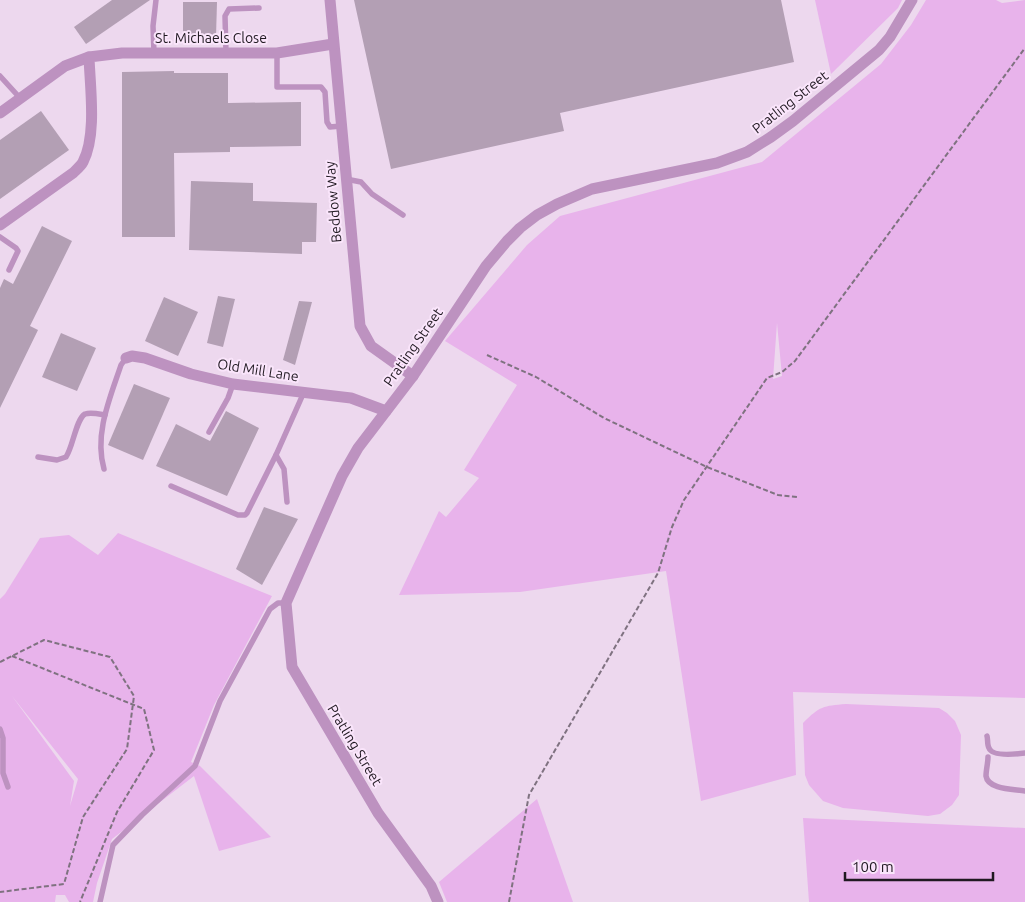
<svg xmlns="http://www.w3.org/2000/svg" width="1025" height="902" font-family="Ubuntu,sans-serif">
<rect width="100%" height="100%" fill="#edd8ee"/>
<g fill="#e8b3eb" fill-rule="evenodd">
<path d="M815,0H902L898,8L831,74Z"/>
<path d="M926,0H996L1002,3L1025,0V698L793,692L796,775L701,801L666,571L520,592L399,595L439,511L446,517L479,478L464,470L517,385L445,341L527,245L560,216L762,162L881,64L911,25ZM777,323L782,376L773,379Z"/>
<path d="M118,533L272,596L214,705L191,762L200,766L271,837L219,851L194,776L112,839L97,883L93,902H69L65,895H56L55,902H0V599L5,594L40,538L69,535L98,555ZM12,696L78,779L70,806L74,781Z"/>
<path d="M846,704L939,708L947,713L955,721L961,735L959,795L952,805L940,814L928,816L843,808L823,801L809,785L805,775L803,723C820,706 823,706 846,704Z"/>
<path d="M537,799L573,902H447L439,882Z"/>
<path d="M803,818L1025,828V902H809Z"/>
</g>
<g fill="#b39fb4">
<path d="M112,0H150L86,44L74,27Z"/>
<path d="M354,0H781L794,62L560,113L564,131L391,169Z"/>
<path d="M183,2H217L216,37H183Z"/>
<path d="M174,71V73H228V103L301,102V146L230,147V152L174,153L175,237H122V72Z"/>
<path d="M41,111L69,150L0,199V140Z"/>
<path d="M191,181L253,183V201L317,203L316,242H302V254L189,250Z"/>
<path d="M42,226L72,241L30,326L38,330L0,408V288L4,279L13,284Z"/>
<path d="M218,296L235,299L223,347L207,343Z"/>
<path d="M164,297L198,312L178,356L145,341Z"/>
<path d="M299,301L312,302L295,365L283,360Z"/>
<path d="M61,333L96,348L77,391L42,377Z"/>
<path d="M134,384L170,398L143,460L108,445Z"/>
<path d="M226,411L259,428L227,496L156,466L176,424L210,441Z"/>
<path d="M264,507L298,519L262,585L236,569Z"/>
</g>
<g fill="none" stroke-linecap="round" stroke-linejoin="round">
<g stroke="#7f7280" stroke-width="2" stroke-dasharray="5 2.5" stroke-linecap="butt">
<path d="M487,355L536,377L604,418L707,467L778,495L798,497"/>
<path d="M12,656L144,709L154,750L117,812L80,902"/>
<path d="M0,662L44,640L110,657L134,696L127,749L83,817L64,884L0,892"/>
<path d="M509,902L529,795L658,573L672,527L684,500L767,378L782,372L795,361L1025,48"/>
</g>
<g stroke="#bd92c0" stroke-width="5.5">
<path d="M154,53L153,26L156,0"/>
<path d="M226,53L225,16L229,9L259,8"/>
<path d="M277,53V87H321L325,92L327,122L330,127L341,126"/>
<path d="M0,76L20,98"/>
<path d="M346,179L361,182L372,194L403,215"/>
<path d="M0,237L16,248L18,251L9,270"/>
<path d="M209,432L228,398L233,384"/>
<path d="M38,457L57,460L66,457C73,447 76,419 85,414C91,412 99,414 105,415"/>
<path d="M104,469C94,434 110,398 121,365L126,358"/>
<path d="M171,486L238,515H245L247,513L276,455"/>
<path d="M287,502L284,469L276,455L304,392"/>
<path d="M0,729L3,738V773L8,787"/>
<path d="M987,736C988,739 987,745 989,748C992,757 1017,754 1025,753"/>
<path d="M988,757C988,763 986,770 986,776C988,790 1015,789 1025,791"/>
<path d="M100,902L113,845L142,815L195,766L220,701L270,609L278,603H286"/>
</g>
<g stroke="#bd92c0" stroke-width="11">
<path d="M330,0L360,326L371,346L413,376"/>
<path d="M0,113L65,66L89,57"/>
<path d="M0,225L73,173C76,170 81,166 83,162C97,135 90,87 89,57L122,53H277L333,44"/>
<path d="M126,358L132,356L145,358L191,374L233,384L351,398L386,411"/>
<path d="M438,902L431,886L378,813L292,667L286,603L342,476L358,448L413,376L486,266L507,241L520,228L537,215L557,204L592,189L717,163L747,152L771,137L793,121L879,50L890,37L912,0"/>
</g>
</g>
<g text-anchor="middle" stroke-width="4" stroke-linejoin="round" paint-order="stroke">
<g font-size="14" fill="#201921" stroke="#fae5fb">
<text x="211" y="43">St. Michaels Close</text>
<text transform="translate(790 102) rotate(-38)" y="5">Pratling Street</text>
<text transform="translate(333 202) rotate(-95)" y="5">Beddow Way</text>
<text transform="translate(413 347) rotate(-55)" y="5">Pratling Street</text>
<text transform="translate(258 370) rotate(9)" y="5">Old Mill Lane</text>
<text transform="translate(355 745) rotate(59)" y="5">Pratling Street</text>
</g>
</g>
<path d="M845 872v8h148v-8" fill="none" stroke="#201921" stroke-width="2.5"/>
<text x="852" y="872" font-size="15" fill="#201921" stroke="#fae5fb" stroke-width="4" paint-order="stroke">100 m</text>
</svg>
